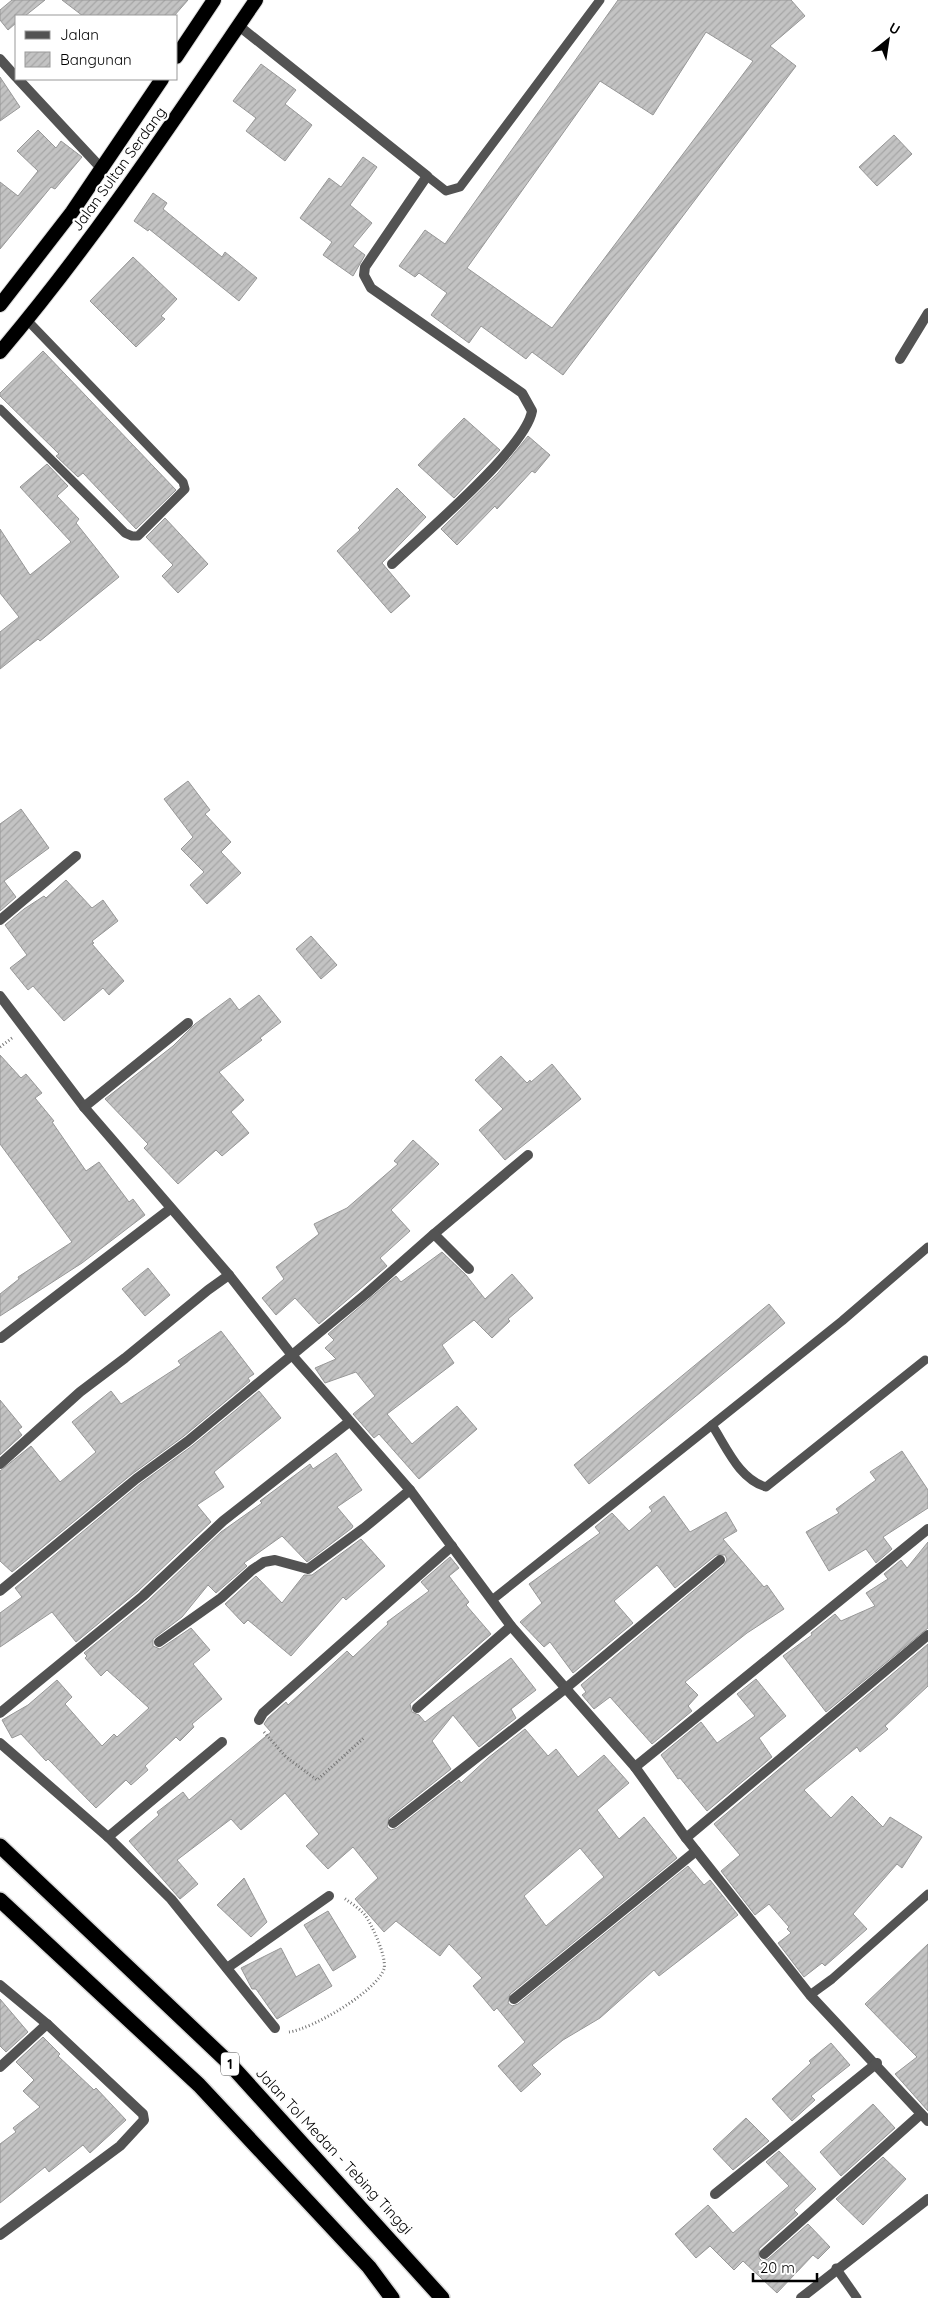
<svg xmlns="http://www.w3.org/2000/svg" width="928" height="2298" font-family="Quicksand,sans-serif">
<defs>
<pattern id="building-hatch" width="6" height="6" patternUnits="userSpaceOnUse" patternTransform="scale(1.25)"><rect width="6" height="6" fill="#c3c3c3"/><path d="M-1 1l2-2M0 6l6-6M5 7l2-2" fill="none" stroke="#a6a6a6"/></pattern>
</defs>
<rect width="100%" height="100%" fill="#fff"/>
<g fill="url(#building-hatch)" stroke="#979797" fill-rule="evenodd">
<path d="M12,0H45L25,16H16V23L8,30L0,20V10Z"/>
<path d="M62,0H188L174,16H83Z"/>
<path d="M618,0H791L805,16L770,46L796,66L563,375L532,352L526,359L481,326L469,343L431,315L447,293L419,273L415,277L399,266L425,230L445,244ZM706,32L753,61L552,328L467,268L600,81L653,115Z"/>
<path d="M261,64L296,90L285,104L312,125L285,161L246,131L256,118L233,101Z"/>
<path d="M0,77L20,107L0,121Z"/>
<path d="M38,130L56,148L61,141L82,157L55,189L51,187L0,249V182L18,196L38,171L17,151Z"/>
<path d="M894,135L912,154L877,186L859,167Z"/>
<path d="M363,157L377,167L350,205L372,223L353,246L365,255L353,276L323,255L332,242L300,218L329,178L341,187Z"/>
<path d="M153,193L167,203L163,209L222,257L225,252L257,278L239,301L149,229L148,231L134,221Z"/>
<path d="M133,257L177,299L161,316L165,319L136,347L90,301Z"/>
<path d="M43,351L176,490L136,529L83,473L78,477L56,456L59,454L0,396V393Z"/>
<path d="M464,418L500,450L454,498L418,465Z"/>
<path d="M528,436L550,455L535,473L532,471L497,509L495,506L457,545L441,529L498,473Z"/>
<path d="M47,464L68,486L57,496L79,519L76,523L119,577L40,641L38,639L0,669V632L19,617L0,593V529L30,575L71,542L20,487Z"/>
<path d="M397,488L426,517L382,563L410,596L391,613L337,551L360,530L358,528Z"/>
<path d="M165,518L208,564L178,593L162,576L173,565L146,537Z"/>
<path d="M188,781L210,810L205,814L231,842L221,852L241,873L207,904L190,885L204,872L181,849L193,837L164,799Z"/>
<path d="M21,809L49,848L4,881L16,897L0,911V824Z"/>
<path d="M66,880L92,908L103,900L118,921L92,941L94,943L92,944L124,981L109,995L103,988L64,1021L33,986L28,990L10,968L27,955L5,925L24,909L44,896L46,898Z"/>
<path d="M311,936L337,965L321,979L296,949Z"/>
<path d="M259,995L281,1022L260,1038L262,1040L219,1072L244,1100L231,1112L249,1133L222,1156L216,1150L178,1184L144,1148L148,1144L105,1099L173,1046L195,1024L230,998L239,1010Z"/>
<path d="M0,1055L21,1078L26,1074L42,1093L35,1098L54,1121L52,1122L86,1171L99,1162L129,1202L133,1199L145,1215L82,1263L0,1316V1294L19,1279L18,1277L72,1242L0,1144Z"/>
<path d="M501,1056L527,1083L530,1080L531,1082L552,1064L581,1099L505,1160L479,1130L503,1109L475,1080Z"/>
<path d="M413,1140L439,1164L391,1210L410,1231L380,1258L387,1266L319,1324L295,1298L276,1315L262,1298L284,1279L276,1267L319,1234L314,1224L347,1208L398,1164L394,1161Z"/>
<path d="M442,1252L466,1275L485,1299L512,1274L533,1298L508,1319L510,1321L492,1338L474,1320L442,1345L454,1363L387,1414L412,1444L457,1406L477,1429L419,1479L379,1434L374,1438L353,1414L375,1396L356,1372L325,1383L315,1368L336,1359L325,1348L334,1340L328,1334L396,1276L401,1282Z"/>
<path d="M148,1268L170,1295L145,1316L122,1289Z"/>
<path d="M769,1304L785,1323L589,1484L574,1465Z"/>
<path d="M221,1331L254,1374L248,1378L250,1381L184,1436L132,1474L12,1572L0,1561V1471L31,1446L60,1482L96,1452L72,1422L111,1391L121,1404L181,1365L178,1361Z"/>
<path d="M259,1391L281,1418L214,1472L224,1487L197,1505L211,1522L138,1591L76,1642L52,1612L0,1647V1613L22,1597L15,1588L140,1484L192,1446Z"/>
<path d="M0,1400L22,1427L18,1430L22,1435L0,1455Z"/>
<path d="M902,1451L928,1490V1508L883,1537L892,1549L876,1563L866,1549L829,1571L806,1532L839,1513L836,1509L876,1480L870,1472Z"/>
<path d="M336,1453L362,1490L337,1507L353,1526L352,1528L307,1562L282,1536L244,1563L247,1566L216,1593L208,1585L182,1617L153,1639V1646L160,1649L191,1628L210,1650L193,1664L222,1699L192,1724L194,1727L180,1741L176,1737L145,1766L148,1770L131,1785L126,1780L96,1808L48,1759L46,1761L21,1734L12,1738L2,1720L28,1705L57,1680L72,1697L65,1704L102,1746L114,1734L117,1737L149,1708L107,1670L101,1676L85,1658L87,1656L84,1653L148,1601L221,1532L262,1503L260,1501L310,1464L313,1469Z"/>
<path d="M664,1496L690,1532L726,1512L737,1531L723,1539L764,1587L767,1585L784,1609L747,1633L685,1682L698,1695L688,1706L692,1711L652,1744L610,1697L594,1709L582,1695L586,1692L581,1685L724,1565L727,1559L725,1555H716L675,1588L657,1565L614,1601L633,1623L573,1673L550,1642L544,1647L520,1622L542,1603L529,1584L600,1533L595,1527L612,1513L629,1531L652,1511L649,1507Z"/>
<path d="M361,1539L385,1566L346,1600L343,1597L291,1656L248,1620L244,1624L225,1604L256,1576L282,1603L304,1575H312Z"/>
<path d="M928,1542V1628L826,1712L783,1656L812,1635L811,1633L835,1614L841,1621L875,1606L866,1593L888,1579L884,1574L901,1560L907,1568Z"/>
<path d="M450,1557L459,1568L449,1576L469,1602L466,1605L491,1634L410,1704L412,1712L419,1715L425,1722L511,1658L536,1690L511,1709L516,1718L479,1747L453,1715L432,1741L451,1769L389,1818L387,1827L391,1830L397,1828L459,1780L461,1783L488,1758L525,1729L548,1756L556,1749L578,1777L604,1755L629,1783L597,1810L619,1839L644,1817L677,1858L510,1994L508,2003L512,2006L518,2004L688,1866L704,1885L710,1880L738,1915L659,1976L654,1970L600,2018L563,2040L532,2065L541,2074L521,2092L498,2066L525,2042L497,2008L494,2011L473,1986L482,1978L449,1944L440,1956L396,1921L384,1932L355,1899L378,1878L353,1847L328,1869L306,1846L319,1834L285,1793L241,1830L231,1819L177,1860L198,1884L180,1899L129,1841L159,1815L157,1812L183,1792L189,1800L271,1732L264,1724L268,1718L286,1702L288,1705L347,1651L353,1657L388,1624L387,1622L429,1591L421,1582ZM580,1848L604,1877L546,1926L524,1896Z"/>
<path d="M928,1644V1686L885,1726L888,1729L860,1752L857,1747L804,1790L831,1818L852,1796L883,1827L890,1817L922,1837L902,1868L897,1864L853,1914L867,1929L825,1966L822,1963L804,1977L778,1943L791,1933L787,1929L789,1927L769,1904L755,1915L721,1871L740,1855L714,1824Z"/>
<path d="M756,1679L786,1716L759,1738L772,1757L707,1811L680,1778L678,1779L661,1755L701,1722L717,1743L755,1716L737,1694Z"/>
<path d="M244,1878L267,1922L251,1937L217,1905Z"/>
<path d="M328,1911L356,1957L333,1971L304,1925Z"/>
<path d="M928,1944V2111L895,2074L917,2057L865,2004Z"/>
<path d="M281,1948L296,1977L319,1964L332,1986L277,2019L256,1989H252L241,1968Z"/>
<path d="M0,1999L28,2032L6,2052L0,2046Z"/>
<path d="M43,2037L60,2054L58,2056L94,2090L96,2088L126,2120L90,2153L83,2145L49,2172L45,2167L0,2203V2144L16,2132L13,2128L40,2107L23,2091L34,2080L16,2062Z"/>
<path d="M831,2043L850,2065L811,2096L815,2100L792,2121L772,2099L811,2063L809,2061Z"/>
<path d="M873,2104L895,2128L841,2176L820,2152Z"/>
<path d="M746,2118L769,2141L733,2170L713,2149Z"/>
<path d="M779,2151L816,2189L794,2210L798,2214L759,2249V2258L762,2261L768,2259L808,2224L830,2247L818,2259L813,2255L777,2293L743,2261L734,2270L710,2246L696,2258L675,2234L708,2205L733,2233L789,2186L766,2162Z"/>
<path d="M883,2157L906,2179L863,2225L836,2199Z"/>
</g>
<g fill="none" stroke-linecap="round" stroke-linejoin="round">
<g stroke="#dbdbdb" stroke-width="16">
<g id="trunk">
<path d="M176,57L214,0"/>
<path d="M0,305L72,212L162,79"/>
<path d="M0,352C94,241 174,120 256,0"/>
</g>
</g>
<g stroke="#dbdbdb" stroke-width="18">
<g id="motorway">
<path d="M0,1846L229,2063L442,2298"/>
<path d="M0,1900L199,2085L369,2267L392,2298"/>
</g>
</g>
<g stroke="#757575" stroke-width="3" stroke-dasharray="1 2.5" stroke-linecap="butt">
<path d="M0,1047L12,1038"/>
<path d="M264,1732L286,1757L317,1780L365,1737"/>
<path d="M289,2032C312,2029 376,1992 384,1969C387,1957 372,1925 365,1915C359,1908 351,1903 344,1898"/>
</g>
<g stroke="#535353" stroke-width="9">
<path d="M427,176L446,191L460,187L600,0"/>
<path d="M0,409L125,533L132,536H138L185,489L183,482L27,320"/>
<path d="M925,1360L766,1487C739,1479 727,1448 712,1425L842,1321L928,1247"/>
<path d="M492,1600L712,1425"/>
<path d="M810,1995L832,1979L928,1894"/>
<path d="M836,2268L857,2298"/>
</g>
<g stroke="#535353" stroke-width="10">
<path d="M239,26L427,176L365,267L364,275L371,288L522,393L532,411C526,448 423,535 392,564"/>
<path d="M0,59L16,77"/>
<path d="M18,79L101,168"/>
<path d="M900,359L928,313"/>
<path d="M0,920L76,856"/>
<path d="M0,996L84,1107L229,1275L291,1354L410,1490L511,1626L635,1767L686,1838L810,1995L928,2121"/>
<path d="M84,1107L188,1023"/>
<path d="M434,1234L528,1155"/>
<path d="M1,1338L170,1209"/>
<path d="M0,1464L80,1392L125,1358L208,1290L229,1275"/>
<path d="M0,1591L136,1479L188,1441L366,1294L434,1234L469,1269"/>
<path d="M159,1642L221,1598L252,1570L264,1562L275,1560L308,1569L364,1528L410,1490"/>
<path d="M417,1708L511,1626"/>
<path d="M0,1713L143,1596L223,1521L349,1422"/>
<path d="M259,1720L263,1713L452,1546"/>
<path d="M0,1743L108,1837L171,1899L275,2028"/>
<path d="M635,1767L928,1529"/>
<path d="M393,1823L566,1688L720,1560"/>
<path d="M108,1837L222,1742"/>
<path d="M686,1838L928,1635"/>
<path d="M227,1968L329,1896"/>
<path d="M0,1985L47,2024L143,2114L144,2120L120,2146L0,2235"/>
<path d="M514,1999L696,1851"/>
<path d="M0,2067L47,2024"/>
<path d="M715,2194L877,2063"/>
<path d="M764,2254L921,2114"/>
<path d="M801,2298L928,2199"/>
</g>
<use href="#trunk" stroke="#000" stroke-width="14"/>
<use href="#motorway" stroke="#000" stroke-width="15"/>
</g>
<g text-anchor="middle" stroke-width="4.5" stroke-linejoin="round" paint-order="stroke">
<rect fill="#fff" stroke="#4c4c4c" stroke-width="1" x="221" y="2052.5" width="18" height="23" rx="4"/>
<g font-size="14" font-weight="bold" fill="#000">
<text x="230" y="2069">1</text>
</g>
<g font-size="15" fill="#000" stroke="#fff">
<text transform="translate(119 169) rotate(-54)" y="5">Jalan Sultan Serdang</text>
<text transform="translate(334 2151) rotate(47)" y="5">Jalan Tol Medan - Tebing Tinggi</text>
</g>
</g>
<rect x="15" y="15" width="162" height="65" fill="#ffffff" stroke="#999999"/>
<rect x="25" y="31" width="25" height="8" fill="#535353" stroke="#999999"/>
<text x="60" y="40" font-size="15" fill="#000000">Jalan</text>
<rect x="25" y="52" width="25" height="15" fill="url(#building-hatch)" stroke="#999999"/>
<text x="60" y="65" font-size="15" fill="#000000">Bangunan</text>
<g transform="translate(888 40) rotate(30)" stroke="#ffffff" stroke-width="4" paint-order="stroke">
<path d="M0-4L9 19L0 12L-9 19Z" fill="#000000"/>
<text y="-8" font-size="14" font-weight="bold" text-anchor="middle" fill="#000000">U</text>
</g>
<path d="M753 2273v8h64v-8" fill="none" stroke="#000000" stroke-width="2.5"/>
<text x="760" y="2273" font-size="15" fill="#000000" stroke="#ffffff" stroke-width="4" paint-order="stroke">20 m</text>
</svg>
